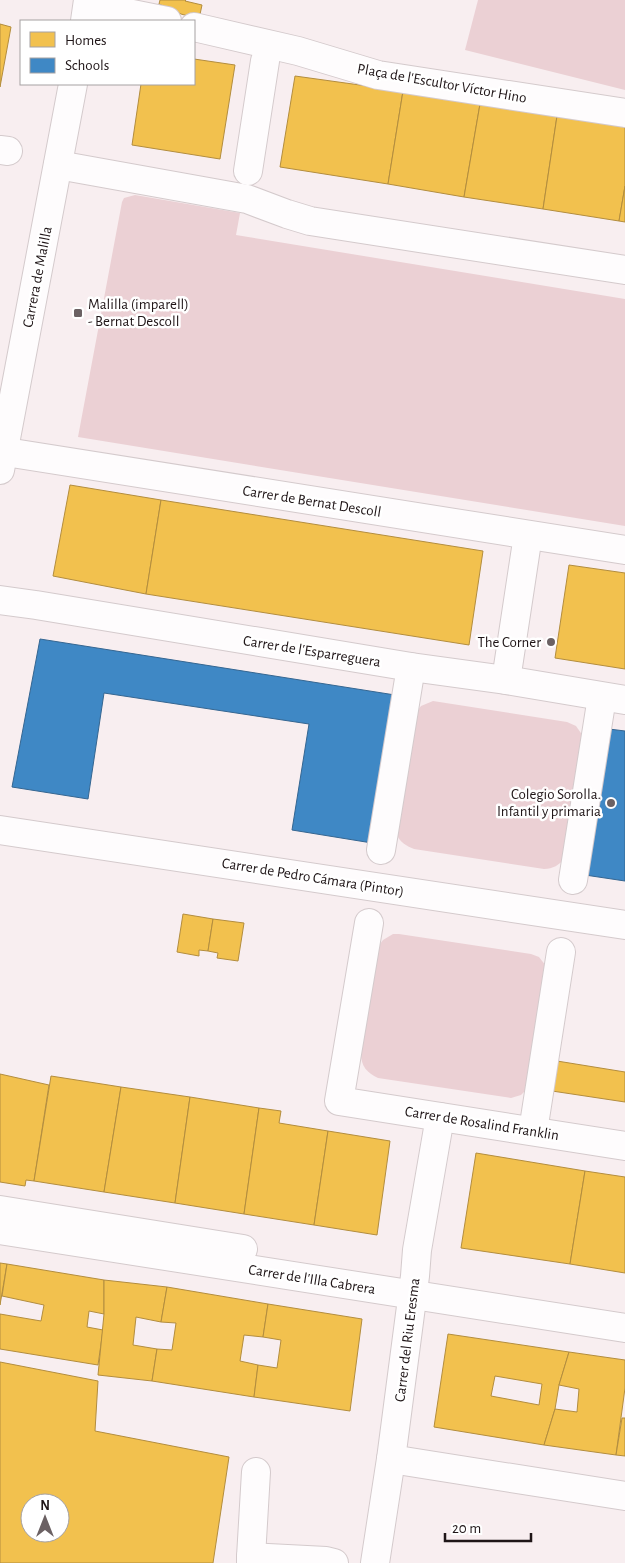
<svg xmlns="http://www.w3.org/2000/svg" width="625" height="1563" font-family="'Alegreya Sans',sans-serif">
<rect width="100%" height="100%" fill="#f8eef0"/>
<g fill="#ebd0d4">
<path d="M478,0H625V90L465,50Z"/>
<path d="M135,195L240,213L236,235L625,299V526L78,437L122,202L124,198Z"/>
<path d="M433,701L567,722L576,726L583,736L565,858C559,865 553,869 544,869L414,849C406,846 400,842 397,835L415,714L421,706Z"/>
<path d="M393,934H399L531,954L539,957L546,966L527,1089L521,1095L511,1098L378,1078C367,1073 361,1066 361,1054L377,948L383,940Z"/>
</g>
<g fill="#f2c14e" stroke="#b38d3e" fill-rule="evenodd">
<path d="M160,0H186L185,1L202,5L199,19L181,14L159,4Z"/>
<path d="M0,24L11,27L0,87Z"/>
<path d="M194,59L235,65L220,159L132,145L141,84H194Z"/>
<path d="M295,76L403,91L388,184L280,167Z"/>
<path d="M403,91L480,104L464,197L388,184Z"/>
<path d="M480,104L557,116L543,209L464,197Z"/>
<path d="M557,116L625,127V186L619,221L543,209Z"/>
<path d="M625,186V222L619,221Z"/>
<path d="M70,485L161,500L146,594L53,576Z"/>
<path d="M161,500L483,551L469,645L146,594Z"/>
<path d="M569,565L625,573V669L555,658Z"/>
<path d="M183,914L213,919L208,951L199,950V956L177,952Z"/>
<path d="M213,919L244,923L238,961L217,958L218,953L208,951Z"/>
<path d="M557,1061L625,1072V1102L552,1091Z"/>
<path d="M0,1074L49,1085L34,1181L26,1180L25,1186L0,1182Z"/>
<path d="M51,1076L121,1087L104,1192L34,1181Z"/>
<path d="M121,1087L190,1097L175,1203L104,1192Z"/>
<path d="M190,1097L259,1108L244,1214L175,1203Z"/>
<path d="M259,1108L281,1111L279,1123L328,1131L314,1225L244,1214Z"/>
<path d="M328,1131L390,1141L377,1235L314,1225Z"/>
<path d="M476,1153L585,1171L570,1264L461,1248Z"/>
<path d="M585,1171L625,1177V1273L570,1264Z"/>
<path d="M0,1263L7,1264L0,1305Z"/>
<path d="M7,1264L104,1280V1314L89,1311L87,1327L103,1330L98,1365L0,1349V1314L41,1321L44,1305L2,1296Z"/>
<path d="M104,1280L167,1287L161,1322L136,1317L133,1345L157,1349L152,1381L98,1375L104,1314Z"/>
<path d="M167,1287L268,1304L263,1337L244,1335L240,1361L258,1365L254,1397L152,1381L157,1349L172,1350L176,1323L161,1322Z"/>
<path d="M268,1304L362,1319L350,1411L254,1397L258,1365L277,1368L281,1340L263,1337Z"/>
<path d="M448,1334L569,1352L559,1385L555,1409L544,1445L434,1427ZM495,1376L542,1384L539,1405L491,1396Z"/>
<path d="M569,1352L625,1360V1388L616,1455L544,1445L555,1409L577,1412L579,1389L559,1385Z"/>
<path d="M0,1362L98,1381L95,1431L229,1457L213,1563H0ZM30,1503H60V1533H30Z"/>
<path d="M622,1418H625V1456L616,1455Z"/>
</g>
<g fill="#3f88c5" stroke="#356691">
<path d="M40,639L395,695L372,843L292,830L309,724L104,693L88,799L12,787Z"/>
<path d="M609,729L625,731V881L585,875Z"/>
</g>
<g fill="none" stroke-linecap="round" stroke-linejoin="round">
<g stroke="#d4cacc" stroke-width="30">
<g id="street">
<path d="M88,5L167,21"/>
<path d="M194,27L298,51L378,75L625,113"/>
<path d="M0,150L8,151"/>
<path d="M58,165L247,199L287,214L310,221L625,270"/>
<path d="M248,171L265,61"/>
<path d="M0,451L625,550"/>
<path d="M0,600L36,605L411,667L506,680L625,700"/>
<path d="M506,680L528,535"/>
<path d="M0,830L625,925"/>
<path d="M381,850L411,667"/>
<path d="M573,880L602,697"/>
<path d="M369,923L339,1101L625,1146"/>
<path d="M533,1131L561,952"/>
<path d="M0,1210L243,1249"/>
<path d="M0,1230L625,1328"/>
<path d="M391,1459L625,1496"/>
<path d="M251,1557L256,1472"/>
<path d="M251,1563V1557L326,1561L334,1563"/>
<path d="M375,1563L391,1459L415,1276L417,1250L440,1117"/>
</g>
</g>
<g stroke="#d4cacc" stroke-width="30">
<g id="secondary">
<path d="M85,21L88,0"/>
<path d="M0,470L73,84"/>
</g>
</g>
<use href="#street" stroke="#fefcfd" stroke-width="28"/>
<use href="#secondary" stroke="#fefcfd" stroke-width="28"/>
</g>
<g fill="#6b6163" stroke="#fff" stroke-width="2">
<rect x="73" y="308" width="10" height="10" rx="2.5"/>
<circle cx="551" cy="642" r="5"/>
<circle cx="611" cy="803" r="5"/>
</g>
<g text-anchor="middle" stroke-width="5" stroke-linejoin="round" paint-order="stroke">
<g font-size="15" fill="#1f1517" stroke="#fff">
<text transform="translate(442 83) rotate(10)" y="5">Plaça de l'Escultor Víctor Hino</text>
<text transform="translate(37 277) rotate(-79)" y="5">Carrera de Malilla</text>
<text transform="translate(312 501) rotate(9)" y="5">Carrer de Bernat Descoll</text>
<text transform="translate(312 651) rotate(9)" y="5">Carrer de l'Esparreguera</text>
<text transform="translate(313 877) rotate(9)" y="5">Carrer de Pedro Cámara (Pintor)</text>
<text transform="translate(482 1123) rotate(9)" y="5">Carrer de Rosalind Franklin</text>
<text transform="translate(312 1279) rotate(9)" y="5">Carrer de l'Illa Cabrera</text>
<text transform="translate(407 1340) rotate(-83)" y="5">Carrer del Riu Eresma</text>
</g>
<g font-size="15" fill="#1f1517" stroke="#fff" text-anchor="end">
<text x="88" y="309" text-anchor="start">Malilla (imparell)<tspan x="88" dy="17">- Bernat Descoll</tspan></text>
<text x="541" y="647">The Corner</text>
<text x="601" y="799">Colegio Sorolla.<tspan x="601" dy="17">Infantil y primaria</tspan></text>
</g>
</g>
<rect x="20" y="20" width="175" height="65" fill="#ffffff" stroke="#a5a1a2"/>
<rect x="30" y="32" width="25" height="15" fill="#f2c14e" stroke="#a5a1a2"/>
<text x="65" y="45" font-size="15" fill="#1f1517">Homes</text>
<rect x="30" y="58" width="25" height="15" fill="#3f88c5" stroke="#a5a1a2"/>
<text x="65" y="70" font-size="15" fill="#1f1517">Schools</text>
<g transform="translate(45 1518)"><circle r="24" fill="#ffffff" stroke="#a5a1a2"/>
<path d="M0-4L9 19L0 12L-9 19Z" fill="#6b6163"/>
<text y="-8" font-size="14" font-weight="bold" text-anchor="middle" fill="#1f1517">N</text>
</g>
<path d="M445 1533v8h86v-8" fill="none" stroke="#1f1517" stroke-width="2.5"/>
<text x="452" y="1533" font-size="15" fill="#1f1517" stroke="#ffffff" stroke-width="4" paint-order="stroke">20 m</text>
</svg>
